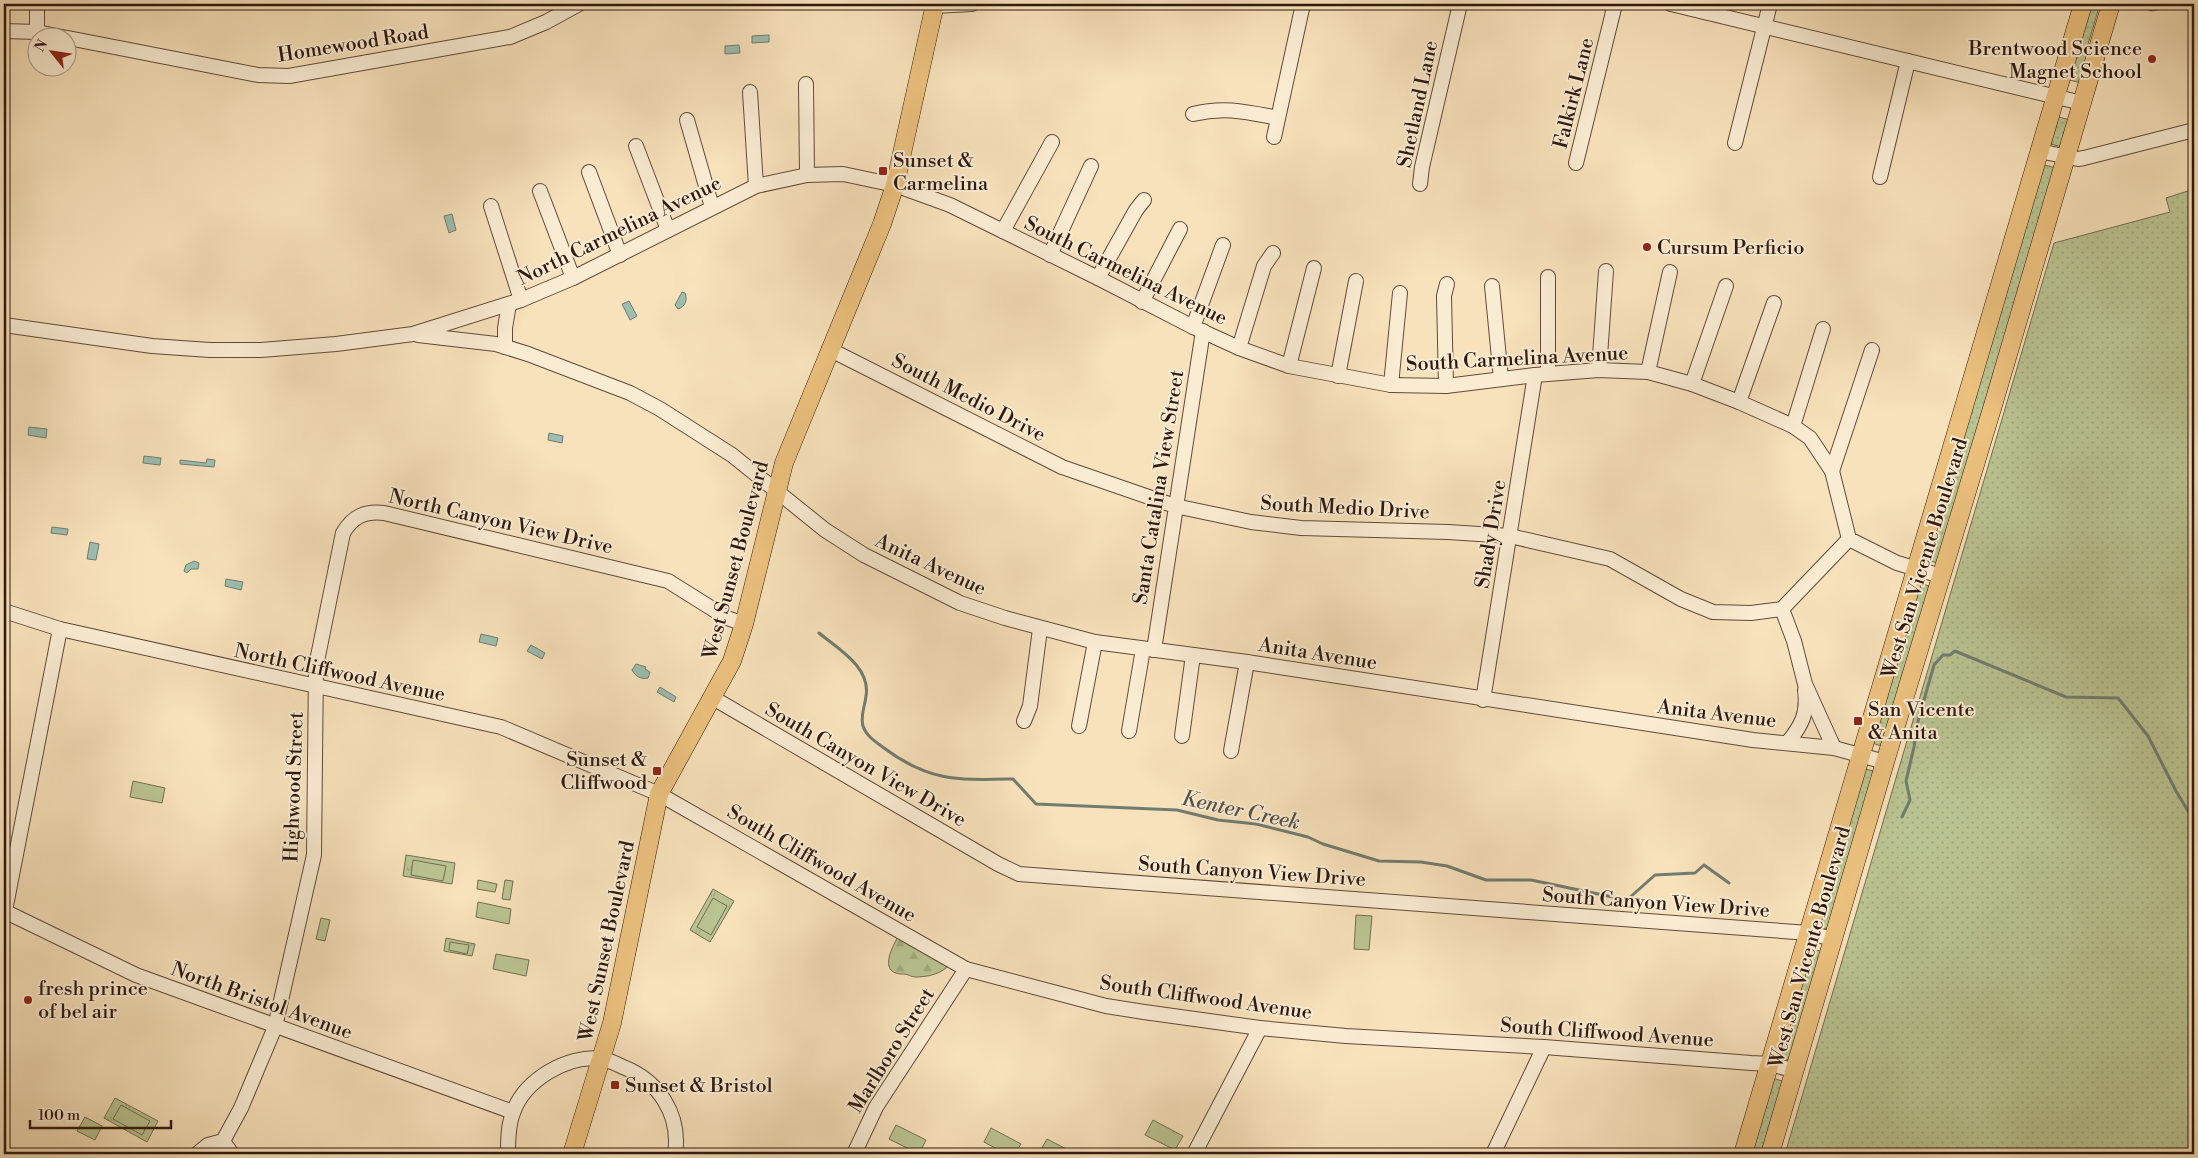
<svg xmlns="http://www.w3.org/2000/svg" width="2198" height="1158" font-family="'Libre Bodoni',serif">
<defs>
<pattern id="grass-dots" width="8" height="8" patternUnits="userSpaceOnUse" patternTransform="scale(1.25)"><rect width="8" height="8" fill="#bac492"/><path d="M2 2h.1M6 6h.1" fill="none" stroke="#a0a87d" stroke-width="1.8" stroke-linecap="round"/></pattern>
<pattern id="forest-firs" width="22" height="20" patternUnits="userSpaceOnUse" patternTransform="scale(1.25)"><rect width="22" height="20" fill="#bac492"/><path d="M5 1l3.5 6h-7zM16 11l3.5 6h-7z" fill="#a0a87d"/></pattern>
<pattern id="park-tufts" width="24" height="20" patternUnits="userSpaceOnUse" patternTransform="scale(1.25)"><rect width="24" height="20" fill="#bac492"/><path d="M3 7l-1-3M5 7V3M7 7l1-3M15 17l-1-3M17 17v-4M19 17l1-3" fill="none" stroke="#a0a87d"/></pattern>
</defs>
<rect width="100%" height="100%" fill="#f8e2bb"/>
<filter id="stains"><feTurbulence type="fractalNoise" baseFrequency=".004" numOctaves="4"/><feColorMatrix values="0 0 0 0 .2 0 0 0 0 .09 0 0 0 0 .02 0 0 0 .5 -.17"/></filter>
<radialGradient id="worn" r=".72"><stop offset=".6" stop-color="#630" stop-opacity="0"/><stop offset="1" stop-color="#630" stop-opacity=".3"/></radialGradient>
<g fill="url(#grass-dots)" stroke="#746e51">
<path d="M2088,4H2100L2088,44L2085,67L2081,83L2066,79Z"/>
<path d="M2055,116L2070,120L2062,147L2047,143Z"/>
<path d="M2041,164L2056,168L1938,563L1923,559Z"/>
<path d="M2194,189V1154H1785L2054,243L2170,212L2166,198Z"/>
<path d="M1917,582L1932,587L1884,747L1869,742Z"/>
<path d="M1862,768L1877,772L1829,930L1815,926Z"/>
<path d="M1808,947L1823,952L1791,1061L1776,1056Z"/>
<path d="M1770,1077L1785,1082L1763,1154H1747Z"/>
</g>
<path fill="url(#forest-firs)" stroke="#746e51" d="M898,937L950,964C942,974 928,977 915,977C911,977 908,974 904,974C879,975 890,950 898,937Z"/>
<g fill="url(#park-tufts)" stroke="#746e51">
<path d="M2138,4H2174L2173,7L2152,11L2138,7Z"/>
<path d="M406,855L455,863L452,884L403,876Z"/>
<path d="M713,889L734,901L710,942L690,930Z"/>
<path d="M446,938L475,944L472,956L444,951Z"/>
<path d="M115,1098L158,1121L147,1142L104,1118Z"/>
<path d="M1153,1120L1183,1136L1175,1150L1145,1135Z"/>
</g>
<g fill="#bac492" stroke="#746e51">
<path d="M133,781L165,788L162,803L130,797Z"/>
<path d="M413,860L446,866L443,881L411,875Z"/>
<path d="M478,880L497,884L495,892L477,889Z"/>
<path d="M505,880L513,881L510,900L502,899Z"/>
<path d="M713,898L727,906L711,935L697,927Z"/>
<path d="M478,902L511,909L509,924L476,917Z"/>
<path d="M1356,915L1372,916L1369,950L1354,949Z"/>
<path d="M321,918L330,920L325,941L316,939Z"/>
<path d="M450,942L469,945L467,954L449,950Z"/>
<path d="M496,954L529,960L526,976L493,969Z"/>
<path d="M121,1105L150,1121L142,1135L113,1119Z"/>
<path d="M85,1117L102,1126L95,1140L77,1131Z"/>
<path d="M896,1125L926,1140L919,1154L889,1139Z"/>
<path d="M991,1128L1021,1144L1015,1154H1006L984,1142Z"/>
<path d="M1047,1139L1076,1154H1043L1039,1153Z"/>
</g>
<g fill="#9dbeb0" stroke="#717c70">
<path d="M769,35V42L752,43V36Z"/>
<path d="M739,45L740,53L725,54V46Z"/>
<path d="M452,214L456,230L449,233L444,216Z"/>
<path d="M682,292L685,293C688,300 685,307 678,309L675,305Z"/>
<path d="M629,301L637,316L630,320L622,304Z"/>
<path d="M29,427L47,429L46,438L28,435Z"/>
<path d="M549,433L563,436L562,443L548,440Z"/>
<path d="M144,456L161,458L160,465L143,463Z"/>
<path d="M207,459L215,460L214,467L180,464V460L206,463Z"/>
<path d="M52,527L68,529L67,535L51,533Z"/>
<path d="M90,542L99,544L96,560L87,559Z"/>
<path d="M194,561L199,563L198,569H191L187,573L184,571L186,565Z"/>
<path d="M226,579L243,582L241,590L225,586Z"/>
<path d="M481,634L498,638L496,646L479,642Z"/>
<path d="M531,645L545,653L542,659L527,651Z"/>
<path d="M636,664L646,667L645,669L650,672L648,678C641,680 635,676 632,670Z"/>
<path d="M660,687L676,697L674,702L657,692Z"/>
</g>
<g fill="none" stroke-linecap="round" stroke-linejoin="round">
<g stroke="#717c70" stroke-width="3">
<path d="M819,633C838,649 871,667 866,696C865,707 860,715 863,726C866,736 876,742 884,748C929,782 959,780 1013,779L1036,804L1177,810L1218,820L1256,824L1308,837L1323,844L1379,861L1421,862L1447,866L1486,880H1531L1627,900L1655,875L1695,873L1704,865L1729,883"/>
<path d="M1902,817L1910,800L1906,781L1914,747L1918,721L1934,665L1943,655H1950L1955,651L2066,697L2118,698L2148,736L2176,791L2194,821"/>
</g>
<g stroke="#604a3b" stroke-width="16">
<g id="minor">
<path d="M1671,4L2082,103"/>
<path d="M934,6L972,4"/>
<path d="M4,31L37,32L67,38"/>
<path d="M37,32V4"/>
<path d="M68,38L258,75L289,76L510,37L546,22L579,4"/>
<path d="M806,84L807,175"/>
<path d="M750,92L756,186"/>
<path d="M1193,114C1225,106 1247,112 1278,118"/>
<path d="M687,120L712,207"/>
<path d="M1274,137L1303,4"/>
<path d="M1735,143L1770,4"/>
<path d="M636,146L668,230"/>
<path d="M2039,151L2078,159L2084,158L2194,130"/>
<path d="M1576,163L1615,4"/>
<path d="M589,172L620,255"/>
<path d="M1880,177L1908,61"/>
<path d="M1420,184L1422,167L1460,4"/>
<path d="M540,191L573,278"/>
<path d="M491,206L521,300"/>
<path d="M1003,231L1052,142"/>
<path d="M1050,255L1091,166"/>
<path d="M1098,278L1136,210L1144,200"/>
<path d="M1492,286L1501,379"/>
<path d="M1142,302L1180,229"/>
<path d="M4,325L152,346L210,350H261L336,344L413,334L521,300L573,278L756,186L807,175L843,174L895,185L950,205L1098,278L1193,327L1239,348L1289,366L1391,385L1446,386L1535,375L1599,370L1648,372L1692,384L1739,402L1793,426L1810,438L1832,471L1849,539L1897,563L1941,576"/>
<path d="M1193,327L1223,245"/>
<path d="M418,335L496,344L528,354L630,393L660,409L732,455L825,530L864,555L960,603L1005,618L1095,642L1247,662L1753,740L1834,748L1885,762"/>
<path d="M505,347V328L509,304"/>
<path d="M1239,348L1264,266L1273,253"/>
<path d="M829,349L1062,467L1175,506L1251,522L1301,528L1448,532L1510,536L1610,559L1681,599L1713,612L1751,613L1782,609L1849,539"/>
<path d="M1289,366L1314,268"/>
<path d="M1599,370L1606,271"/>
<path d="M1648,372L1670,272"/>
<path d="M1548,373V277"/>
<path d="M1338,376L1356,281"/>
<path d="M1692,384L1726,286"/>
<path d="M1391,385L1400,293"/>
<path d="M1446,386L1444,296L1447,284"/>
<path d="M1739,402L1774,303"/>
<path d="M1793,426L1823,329"/>
<path d="M1832,471L1872,350"/>
<path d="M1782,609L1794,641L1805,684L1834,748"/>
<path d="M4,611L60,629L501,727L659,794L966,969L1072,997L1106,1006L1144,1012L1260,1028L1346,1036L1544,1047L1751,1063L1771,1064L1795,1071"/>
<path d="M1154,650L1203,331"/>
<path d="M713,698L998,864L1019,874L1809,933L1833,939"/>
<path d="M1483,700L1535,375"/>
<path d="M1024,721L1030,706L1040,629"/>
<path d="M1079,726L1095,642"/>
<path d="M1129,731L1143,649"/>
<path d="M1182,736L1193,655"/>
<path d="M1788,742C1802,725 1808,713 1805,690"/>
<path d="M1231,751L1247,662"/>
<path d="M4,911L136,975L513,1112"/>
<path d="M4,916L60,629"/>
<path d="M223,1141L232,1154"/>
<path d="M197,1154L208,1145L223,1141L241,1108L275,1027L314,855L316,666L343,533C353,516 365,511 384,513L668,581L727,618L744,624"/>
<path d="M508,1154C508,1141 508,1125 513,1113C524,1080 568,1054 602,1059C609,1060 617,1064 623,1067C659,1081 681,1115 675,1154"/>
<path d="M854,1154L876,1107L966,969"/>
<path d="M1194,1154L1260,1028"/>
<path d="M1493,1154L1544,1047"/>
</g>
</g>
<g stroke="#2e1810" stroke-width="19">
<g id="major">
<path d="M572,1154L612,1023L659,794L732,661L744,624L784,463L882,224L895,185L935,4"/>
<path d="M1743,1154L2083,4"/>
<path d="M1770,1154L1885,762L1994,402L2111,4"/>
</g>
</g>
<use href="#minor" stroke="#faecd3" stroke-width="14"/>
<use href="#major" stroke="#ecc17e" stroke-width="18"/>
</g>
<g fill="#8f2418" stroke="#faecd3" stroke-width="2">
<circle cx="2152" cy="59" r="5"/>
<rect x="878" y="166" width="10" height="10" rx="2.5"/>
<circle cx="1647" cy="247" r="5"/>
<rect x="1853" y="716" width="10" height="10" rx="2.5"/>
<rect x="652" y="766" width="10" height="10" rx="2.5"/>
<circle cx="28" cy="1000" r="5"/>
<rect x="610" y="1080" width="10" height="10" rx="2.5"/>
</g>
<g text-anchor="middle" stroke-width="4" stroke-linejoin="round" paint-order="stroke">
<g font-size="20" fill="#2e1810" stroke="#faecd3">
<text transform="translate(353 43) rotate(-9)" y="7">Homewood Road</text>
<text transform="translate(1573 93) rotate(-76)" y="7">Falkirk Lane</text>
<text transform="translate(1417 104) rotate(-78)" y="7">Shetland Lane</text>
<text transform="translate(619 230) rotate(-26)" y="7">North Carmelina Avenue</text>
<text transform="translate(1126 270) rotate(26)" y="7">South Carmelina Avenue</text>
<text transform="translate(1517 358) rotate(-3)" y="7">South Carmelina Avenue</text>
<text transform="translate(969 397) rotate(27)" y="7">South Medio Drive</text>
<text transform="translate(1158 487) rotate(-81)" y="7">Santa Catalina View Street</text>
<text transform="translate(1345 507) rotate(3)" y="7">South Medio Drive</text>
<text transform="translate(501 521) rotate(13)" y="7">North Canyon View Drive</text>
<text transform="translate(1490 534) rotate(-81)" y="7">Shady Drive</text>
<text transform="translate(1924 558) rotate(-73)" y="7">West San Vicente Boulevard</text>
<text transform="translate(735 560) rotate(-75)" y="7">West Sunset Boulevard</text>
<text transform="translate(931 564) rotate(25)" y="7">Anita Avenue</text>
<text transform="translate(1318 653) rotate(9)" y="7">Anita Avenue</text>
<text transform="translate(340 672) rotate(12)" y="7">North Cliffwood Avenue</text>
<text transform="translate(1717 713) rotate(7)" y="7">Anita Avenue</text>
<text transform="translate(866 764) rotate(30)" y="7">South Canyon View Drive</text>
<text transform="translate(293 787) rotate(-88)" y="7">Highwood Street</text>
<text transform="translate(822 863) rotate(30)" y="7">South Cliffwood Avenue</text>
<text transform="translate(1252 871) rotate(4)" y="7">South Canyon View Drive</text>
<text transform="translate(1656 902) rotate(4)" y="7">South Canyon View Drive</text>
<text transform="translate(606 941) rotate(-78)" y="7">West Sunset Boulevard</text>
<text transform="translate(1809 947) rotate(-74)" y="7">West San Vicente Boulevard</text>
<text transform="translate(1206 997) rotate(8)" y="7">South Cliffwood Avenue</text>
<text transform="translate(262 1000) rotate(20)" y="7">North Bristol Avenue</text>
<text transform="translate(1607 1032) rotate(4)" y="7">South Cliffwood Avenue</text>
<text transform="translate(891 1050) rotate(-58)" y="7">Marlboro Street</text>
</g>
<g font-size="20" fill="#2e1810" stroke="#faecd3" text-anchor="start">
<text x="2142" y="55" text-anchor="end">Brentwood Science<tspan x="2142" dy="23">Magnet School</tspan></text>
<text x="893" y="167">Sunset &amp;<tspan x="893" dy="23">Carmelina</tspan></text>
<text x="1657" y="254">Cursum Perficio</text>
<text x="1868" y="716">San Vicente<tspan x="1868" dy="23">&amp; Anita</tspan></text>
<text x="647" y="766" text-anchor="end">Sunset &amp;<tspan x="647" dy="23">Cliffwood</tspan></text>
<text x="38" y="995">fresh prince<tspan x="38" dy="23">of bel air</tspan></text>
<text x="625" y="1092">Sunset &amp; Bristol</text>
</g>
<g font-size="21" font-style="italic" fill="#555248" stroke="#faecd3">
<text transform="translate(1241 810) rotate(12)" y="7">Kenter Creek</text>
</g>
</g>
<rect width="2198" height="1158" fill="none" stroke="#f8e2bb" stroke-width="20"/>
<rect x="5" y="5" width="2188" height="1148" fill="none" stroke="#2e1810" stroke-width="2.5"/>
<rect x="10" y="10" width="2178" height="1138" fill="none" stroke="#2e1810"/>
<g transform="translate(52 52) rotate(300)"><circle r="24" fill="#faecd3" stroke="#a89785"/>
<path d="M0-4L9 19L0 12L-9 19Z" fill="#8f2418"/>
<text y="-8" font-size="14" font-weight="bold" text-anchor="middle" fill="#2e1810">N</text>
</g>
<path d="M30 1120v8h141v-8" fill="none" stroke="#2e1810" stroke-width="2.5"/>
<text x="38" y="1120" font-size="15" fill="#2e1810" stroke="#faecd3" stroke-width="4" paint-order="stroke">100 m</text>
<rect width="100%" height="100%" filter="url(#stains)"/>
<rect width="100%" height="100%" fill="url(#worn)"/>
</svg>
